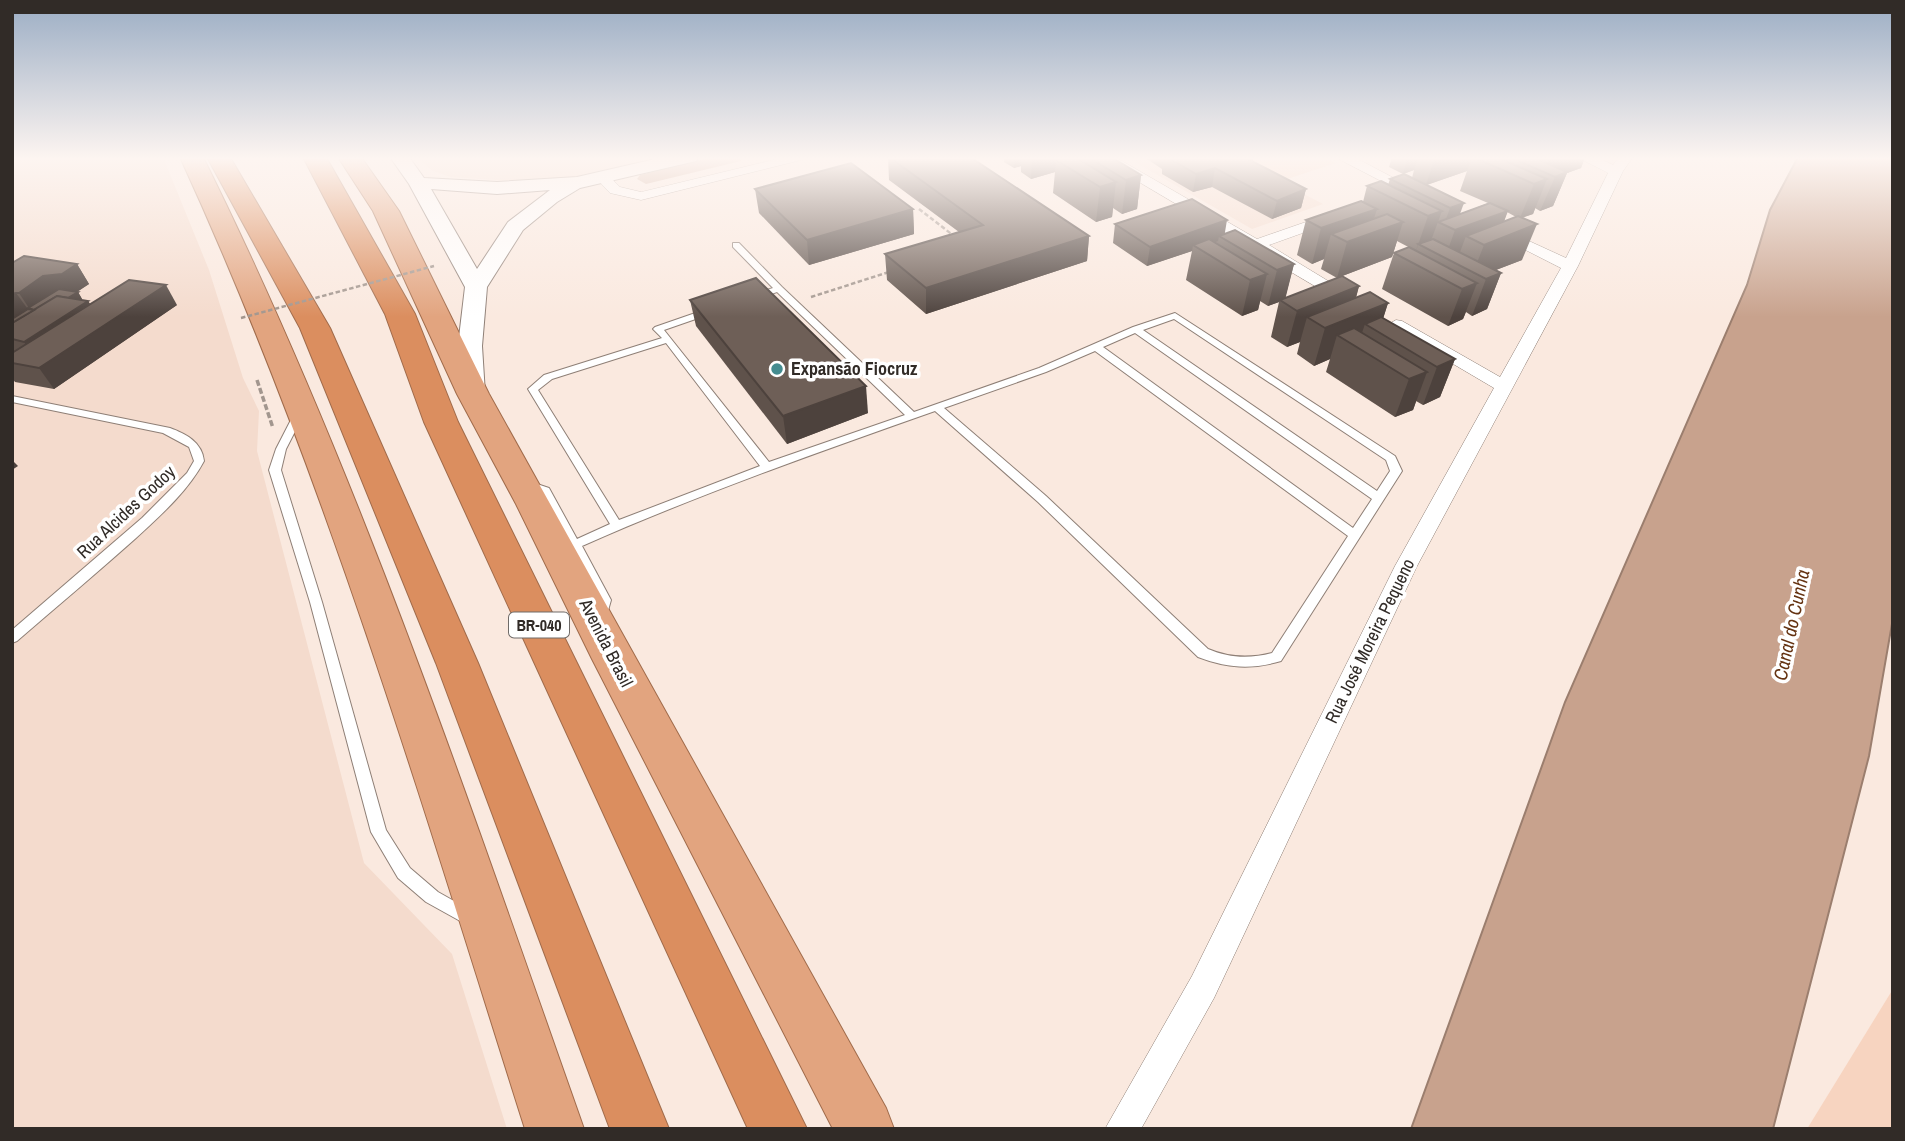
<svg xmlns="http://www.w3.org/2000/svg" width="1905" height="1141" font-family="'Archivo Narrow',sans-serif">
<rect width="100%" height="100%" fill="#fae9df"/>
<g fill="#f4dbcd">
<path d="M12,157H163L209,270L243,378L259,411L257,451L364,863L452,954L507,1129H12Z"/>
<path d="M415,157H660L575,178L527,182L451,177L433,171Z"/>
<path d="M1126,157H1233L1323,204L1252,229Z"/>
</g>
<g fill="#f7d4c0">
<path d="M1237,157H1325L1336,163L1281,181Z"/>
<path d="M1893,989V1129H1807Z"/>
</g>
<path fill="#c8a28d" stroke="#9b7e6e" stroke-width="2" d="M1798,157H1893V618L1869,756L1773,1129H1411L1565,702L1747,285L1770,210Z"/>
<g fill="none" stroke-linecap="round" stroke-linejoin="round">
<path fill="#c8a28d" fill-rule="evenodd" d="M712,157H743L741,161L646,184L637,179L640,175Z"/>
<g stroke="#8e7f76" stroke-width="2">
<g id="service">
<path d="M733,243H739L782,287L914,412L1039,368L1133,327L1175,313L1395,456L1402,471L1281,661C1251,670 1227,668 1198,657L1038,502L935,411C816,453 697,495 582,546L611,600L605,621H595L594,618L599,600L541,494L524,488L522,485L528,481L549,488L577,539L610,524L528,389L544,375L662,338L653,329L655,327L707,309L712,312L710,314L664,330L769,462L905,415L777,292L754,300L751,299V295L773,288L733,247ZM1174,319L1386,460L1390,471L1377,491L1143,330ZM1135,333L1372,499L1353,528L1103,347ZM666,343L760,466L619,520L538,390L552,379ZM1095,351L1348,536L1272,653C1249,659 1229,658 1208,649L1046,496L944,408L1046,372Z"/>
<path d="M12,396L170,428C186,434 202,442 204,461C188,491 161,515 136,538C97,573 56,607 17,641L12,643V630L142,518L187,473L194,461L189,447L163,433L12,402Z"/>
<path d="M300,409L305,412L286,449L281,470L322,602L386,830L410,868L438,892L477,914L479,919L477,924L471,927L426,902L398,878L371,832L310,602L269,470L276,449L295,412Z"/>
</g>
</g>
<g stroke="#8e7f76" stroke-width="1">
<g id="minor">
<path d="M786,157H813L641,200L610,193L595,177L597,174H607L620,187L641,192Z"/>
<path d="M1097,157H1115L1257,239L1326,215H1336L1339,218L1336,221L1269,245L1356,298L1354,302H1342Z"/>
<path d="M1335,157H1354L1422,193L1415,197L1410,196Z"/>
<path d="M1577,157H1597L1613,165L1619,157H1633L1623,171L1578,266L1417,566L1214,998L1141,1129H1105L1192,976L1395,566L1494,388L1387,325L1396,320L1402,321L1500,377L1561,268L1492,233L1495,230H1505L1566,258L1608,173Z"/>
</g>
</g>
<g stroke="#8e7f76" stroke-width="2">
<path id="tertiary" d="M390,157H409L424,178L497,182L577,177L664,157H699L696,161L580,188L557,202L523,230L487,287L482,346L485,394L482,399L473,401L464,399L461,394L458,346L465,287L409,184ZM431,189L497,194L550,190L508,222L477,269Z"/>
</g>
<g stroke="#a06b4b" stroke-width="2">
<g id="trunk">
<path d="M180,157H203C358,469 468,801 584,1129H525C421,801 324,470 180,157Z"/>
<path d="M338,157H361L399,211L489,394L886,1108L894,1129H833L592,659L516,504L457,394L373,211Z"/>
</g>
</g>
<g stroke="#a06b4b" stroke-width="2">
<g id="motorway">
<path d="M207,157H230L330,328L478,663L669,1129H610L436,663L300,328Z"/>
<path d="M303,157H326L415,314L458,422L807,1129H748L424,422L385,314Z"/>
</g>
</g>
<g stroke="#a2968e" stroke-width="2.5" stroke-dasharray="4.5 2.5" stroke-linecap="butt">
<path d="M919,209L954,236"/>
<path d="M811,297L889,272"/>
</g>
<path stroke="#a2968e" stroke-width="3.5" stroke-dasharray="6 2.5" stroke-linecap="butt" d="M257,380L273,428"/>
<use href="#service" fill="#fff" fill-rule="evenodd"/>
<use href="#minor" fill="#fff" fill-rule="evenodd"/>
<use href="#tertiary" fill="#fff" fill-rule="evenodd"/>
<use href="#trunk" fill="#e2a47f" fill-rule="evenodd"/>
<use href="#motorway" fill="#db8e5f" fill-rule="evenodd"/>
<path stroke="#a2968e" stroke-width="2.5" stroke-dasharray="4.5 2.5" stroke-linecap="butt" d="M241,318L434,266"/>
</g>
<g fill="#5f524b" fill-rule="evenodd">
<path d="M888,157H970L1089,236L1087,261L926,314L887,280L885,254L959,232L889,180Z"/>
<path d="M1004,157H1111L1141,175L1137,209L1122,214L1113,208L1112,217L1096,222L1053,193L1055,172L1031,179L1021,172V166L1014,168L1004,162Z"/>
<path d="M1144,157H1253V162L1306,189L1301,208L1272,219L1212,187L1193,192L1162,174V169Z"/>
<path d="M1392,157H1585L1581,168L1567,173L1553,206L1540,211L1535,208L1533,214L1522,218V260L1496,270L1501,273L1487,309L1472,316L1466,312L1463,319L1448,326L1382,289L1394,253L1416,251L1397,241L1392,257L1337,278L1321,269L1324,259L1312,264L1297,255L1306,220L1363,202L1367,186L1388,185L1390,179L1412,178L1414,170L1403,174L1389,167ZM1467,171L1460,191L1488,203L1460,214L1427,185ZM1507,212L1516,217L1504,221Z"/>
<path d="M755,189L913,209L914,234L809,265L759,213Z"/>
<path d="M1115,224L1225,234L1294,264L1285,298L1359,286L1356,298L1388,303L1383,318L1455,359L1440,397L1423,405L1416,401L1413,410L1395,417L1326,372L1330,359L1314,366L1297,354L1300,342L1287,347L1271,337L1279,302L1268,306L1260,301L1258,310L1242,316L1186,280L1192,251L1147,266L1113,243Z"/>
<path d="M12,263L77,264L89,284L77,292H78L82,299L80,300L88,301L90,304L177,305L54,389L15,382L12,378V353L14,352H12Z"/>
<path d="M690,300L868,413L787,444L696,326Z"/>
</g>
<g fill="#4d423d">
<path d="M1015,157H1021V166L1014,168Z"/>
<path d="M1032,157H1080L1079,165L1056,160L1055,172L1031,179Z"/>
<path d="M1240,157H1253L1251,168Z"/>
<path d="M1408,157H1418L1414,170L1403,174Z"/>
<path d="M1435,157H1472L1467,171L1426,185Z"/>
<path d="M1548,157H1585L1581,168L1567,173L1553,206L1540,211L1555,177L1542,171Z"/>
<path d="M1215,168L1212,187L1193,192L1196,174Z"/>
<path d="M1141,175L1137,209L1122,214L1126,180Z"/>
<path d="M1547,179L1533,214L1520,218L1534,184Z"/>
<path d="M1116,182L1112,217L1096,222L1100,187Z"/>
<path d="M1306,189L1301,208L1272,219L1277,201Z"/>
<path d="M1464,203L1454,230L1444,225L1450,208Z"/>
<path d="M913,209L914,234L809,265L807,240Z"/>
<path d="M1377,209L1369,234L1403,222L1392,257L1337,278L1347,242L1331,234L1324,259L1312,264L1321,228Z"/>
<path d="M1442,211L1429,246L1418,244L1416,251L1428,216Z"/>
<path d="M1508,211L1497,240L1537,224L1522,260L1480,276L1473,273L1484,245L1466,236L1457,260L1445,258L1455,230Z"/>
<path d="M1227,220L1224,238L1219,236L1218,241L1199,248L1193,245L1192,251L1147,266L1150,247Z"/>
<path d="M1089,236L1087,261L926,314V288Z"/>
<path d="M77,264L89,284L75,293L29,308L19,293L43,276Z"/>
<path d="M1294,264L1285,300H1280L1279,302L1268,306L1277,270Z"/>
<path d="M1501,273L1487,309L1472,316L1486,279Z"/>
<path d="M1267,274L1258,310L1242,316L1250,280Z"/>
<path d="M1477,283L1463,319L1448,326L1462,289Z"/>
<path d="M166,285L177,305L54,389L39,368Z"/>
<path d="M1359,286L1350,318L1388,303L1379,332L1365,324L1357,347L1337,335L1330,359L1314,366L1325,328L1307,317L1300,342L1287,347L1297,311Z"/>
<path d="M78,292L82,299L13,340L12,330Z"/>
<path d="M16,293L30,312L12,323V294Z"/>
<path d="M88,301L97,315L34,355L24,342Z"/>
<path d="M1455,359L1440,397L1423,405L1437,367Z"/>
<path d="M1427,372L1413,410L1395,417L1409,379Z"/>
<path d="M866,386L868,413L787,444L783,416Z"/>
<path d="M12,460L18,466L12,470Z"/>
</g>
<g fill="#6e5f57" stroke="#4d423d" stroke-width="2">
<path d="M889,157H970L1089,236L926,288L885,254L983,225Z"/>
<path d="M1064,157H1075L1116,182L1100,187L1056,160Z"/>
<path d="M1088,157H1111L1141,175L1126,180Z"/>
<path d="M1167,157H1244L1306,189L1277,201L1215,168L1196,174Z"/>
<path d="M1473,157H1496L1547,179L1534,184Z"/>
<path d="M1510,157H1533L1567,172L1555,177Z"/>
<path d="M851,163L913,209L807,240L755,189Z"/>
<path d="M1404,174L1464,203L1450,208L1390,179Z"/>
<path d="M1381,181L1442,211L1428,216L1367,186Z"/>
<path d="M1192,199L1227,220L1150,247L1115,224Z"/>
<path d="M1361,201L1377,209L1321,228L1306,220Z"/>
<path d="M1490,203L1508,211L1455,230L1438,222Z"/>
<path d="M1387,214L1403,222L1347,242L1331,234Z"/>
<path d="M1518,216L1537,224L1484,245L1466,236Z"/>
<path d="M1235,230L1294,264L1277,270L1219,236Z"/>
<path d="M1209,239L1267,274L1250,280L1193,245Z"/>
<path d="M1433,239L1501,273L1486,279L1418,244Z"/>
<path d="M1409,247L1477,283L1462,289L1394,253Z"/>
<path d="M24,256L77,264L62,274L43,276L19,293H16L12,294V263Z"/>
<path d="M1342,276L1359,286L1297,311L1280,300Z"/>
<path d="M756,278L866,386L783,416L690,300Z"/>
<path d="M129,280L166,285L39,368L12,363V353Z"/>
<path d="M59,289L78,292L68,298L57,296L34,310L28,308Z"/>
<path d="M1370,292L1388,303L1325,328L1307,317Z"/>
<path d="M57,296L88,301L24,342L12,339V323Z"/>
<path d="M28,309L34,310L12,323V319Z"/>
<path d="M1381,317L1455,359L1437,367L1365,324Z"/>
<path d="M1354,328L1427,372L1409,379L1337,335Z"/>
</g>
<linearGradient id="sky" x2="0" y2="1"><stop stop-color="#9badc4"/><stop offset="0.5" stop-color="#fdf5f1"/><stop offset="1" stop-color="#fdf5f1" stop-opacity="0"/></linearGradient>
<rect width="1905" height="317" fill="url(#sky)"/>
<circle fill="#448c90" stroke="#fff" stroke-width="2.5" cx="777" cy="369" r="7"/>
<g text-anchor="middle" stroke-width="7" stroke-linejoin="round" paint-order="stroke">
<rect fill="#fff" stroke="#6f6b68" stroke-width="2" x="509" y="612.5" width="60" height="25" rx="5"/>
<g font-size="16" font-weight="bold" fill="#312b27">
<text x="539" y="631">BR-040</text>
</g>
<g font-size="18" font-weight="bold" fill="#312b27" stroke="#fff" text-anchor="start">
<text x="791" y="375">Expansão Fiocruz</text>
</g>
<g font-size="18" fill="#312b27" stroke="#fff">
<text transform="translate(126 512) rotate(-43)" y="6">Rua Alcides Godoy</text>
<text transform="translate(1370 641) rotate(-64)" y="6">Rua José Moreira Pequeno</text>
<text transform="translate(606 643) rotate(63)" y="6">Avenida Brasil</text>
</g>
<g font-size="19" font-style="italic" fill="#653312" stroke="#fff">
<text transform="translate(1791 625) rotate(-78)" y="7">Canal do Cunha</text>
</g>
</g>
<rect width="1905" height="1141" fill="none" stroke="#312b27" stroke-width="28"/>
</svg>
